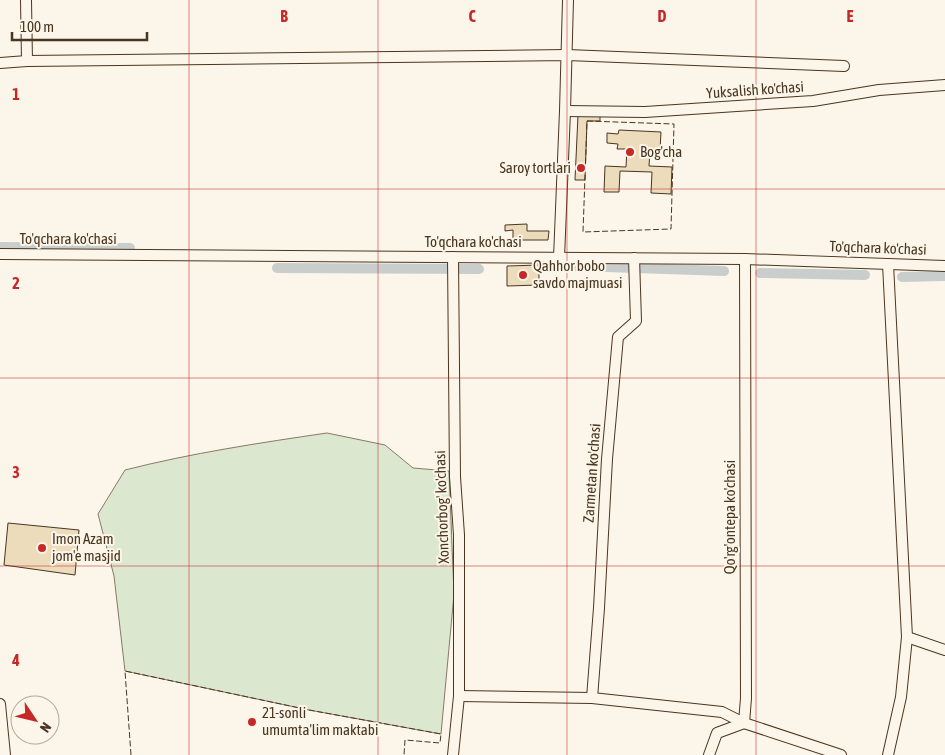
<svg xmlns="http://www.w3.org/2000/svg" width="945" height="755" font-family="'Asap Condensed',sans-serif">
<rect width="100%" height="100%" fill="#fbf6e9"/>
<path fill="#dce7d0" stroke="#887966" d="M327,433L385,445L413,468L449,471L454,594L441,734L309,710L125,671L114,576L98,514L125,470C192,453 259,443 327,433Z"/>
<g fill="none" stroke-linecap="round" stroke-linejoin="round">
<g stroke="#c9cecd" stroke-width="10">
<path d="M0,247L130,248"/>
<path d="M577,266L724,271"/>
<path d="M277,268L479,269"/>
<path d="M760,273L865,275"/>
<path d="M902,277L945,276"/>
</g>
</g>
<g fill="#ecdcbc" stroke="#4a3520">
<path d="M578,115L600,116V121H587L585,180H575Z"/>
<path d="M619,130L661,132L660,150H650L649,166L672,167L671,194L651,193L652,172L620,171L619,192H604L605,166L626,167L627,149H617L618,144L607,143V133L618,134Z"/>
<path d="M527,224V231H549L548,240H513V230L505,231V225Z"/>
<path d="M539,265V285L507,286V266Z"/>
<path d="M8,523L79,530L75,575L4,565Z"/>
</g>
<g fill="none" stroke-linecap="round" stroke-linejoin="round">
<g stroke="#4a3520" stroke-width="12">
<g id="minor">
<path d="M26,0L27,61"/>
<path d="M0,63L27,61L567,55L844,66"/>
<path d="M565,111L645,112L813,101L879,90L945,85"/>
<path d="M0,254L745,259L945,266"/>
<path d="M559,258L565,111L568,0"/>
<path d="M907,637L945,650"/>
<path d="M459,696L592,698L722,712L744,723L841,755"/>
<path d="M592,698L599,608L607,459L618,337L636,321L634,258"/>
<path d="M0,704L5,755"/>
<path d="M453,755L459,696V535L455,477L453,257"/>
<path d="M709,755L717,733L744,723L746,698L745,259"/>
<path d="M888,755L901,697L907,637L888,264"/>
</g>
</g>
<use href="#minor" stroke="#fbf6e9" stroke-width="10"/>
<g stroke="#4a3520" stroke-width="1" stroke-dasharray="6 2.5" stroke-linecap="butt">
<path d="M587,121L674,124L671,229L583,232Z"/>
<path d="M131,755L125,671L309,710L441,734L440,743L405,740L404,755"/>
</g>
</g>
<path fill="none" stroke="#c62828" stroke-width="1" stroke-opacity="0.55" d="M189,0V755M378,0V755M567,0V755M756,0V755M0,189H945M0,378H945M0,566H945"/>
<g fill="#c62828" stroke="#fbf6e9" stroke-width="2">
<circle cx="630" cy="152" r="5"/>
<circle cx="581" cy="168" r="5"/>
<circle cx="523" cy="275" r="5"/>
<circle cx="42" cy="548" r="5"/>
<circle cx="252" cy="722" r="5"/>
</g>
<g text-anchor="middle" stroke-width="4" stroke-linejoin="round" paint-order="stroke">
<g font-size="15" fill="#4a3520" stroke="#fbf6e9">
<text transform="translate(755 90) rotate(-4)" y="5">Yuksalish ko'chasi</text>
<text x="68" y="244">To'qchara ko'chasi</text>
<text x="473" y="247">To'qchara ko'chasi</text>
<text transform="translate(878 248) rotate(2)" y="5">To'qchara ko'chasi</text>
<text transform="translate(592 473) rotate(-86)" y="5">Zarmetan ko'chasi</text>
<text transform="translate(442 507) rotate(-92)" y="5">Xonchorbog' ko'chasi</text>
<text transform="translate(730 517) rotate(-90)" y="5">Qo'rg'ontepa ko'chasi</text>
</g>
<g font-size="15" fill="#4a3520" stroke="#fbf6e9" text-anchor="start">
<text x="640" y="157">Bog'cha</text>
<text x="571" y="173" text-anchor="end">Saroy tortlari</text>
<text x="533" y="271">Qahhor bobo<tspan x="533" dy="17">savdo majmuasi</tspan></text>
<text x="52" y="544">Imon Azam<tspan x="52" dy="17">jom'e masjid</tspan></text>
<text x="262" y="718">21-sonli<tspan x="262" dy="17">umumta'lim maktabi</tspan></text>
</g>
</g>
<g font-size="16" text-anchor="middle" font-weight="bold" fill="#c62828" stroke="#fbf6e9" stroke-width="4" stroke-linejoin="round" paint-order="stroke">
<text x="284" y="22">B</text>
<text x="472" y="22">C</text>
<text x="662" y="22">D</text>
<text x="850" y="22">E</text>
<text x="16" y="100">1</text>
<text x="16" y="289">2</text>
<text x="16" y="478">3</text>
<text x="16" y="666">4</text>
</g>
<g transform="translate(35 720) rotate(125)"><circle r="24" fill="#fbf6e9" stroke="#b4a999"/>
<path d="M0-4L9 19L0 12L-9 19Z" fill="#c62828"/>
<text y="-8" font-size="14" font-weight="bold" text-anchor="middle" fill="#4a3520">N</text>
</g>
<path d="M12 32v8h135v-8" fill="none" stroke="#4a3520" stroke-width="2.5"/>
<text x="20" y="32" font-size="15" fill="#4a3520" stroke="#fbf6e9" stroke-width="4" paint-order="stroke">100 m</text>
</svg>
